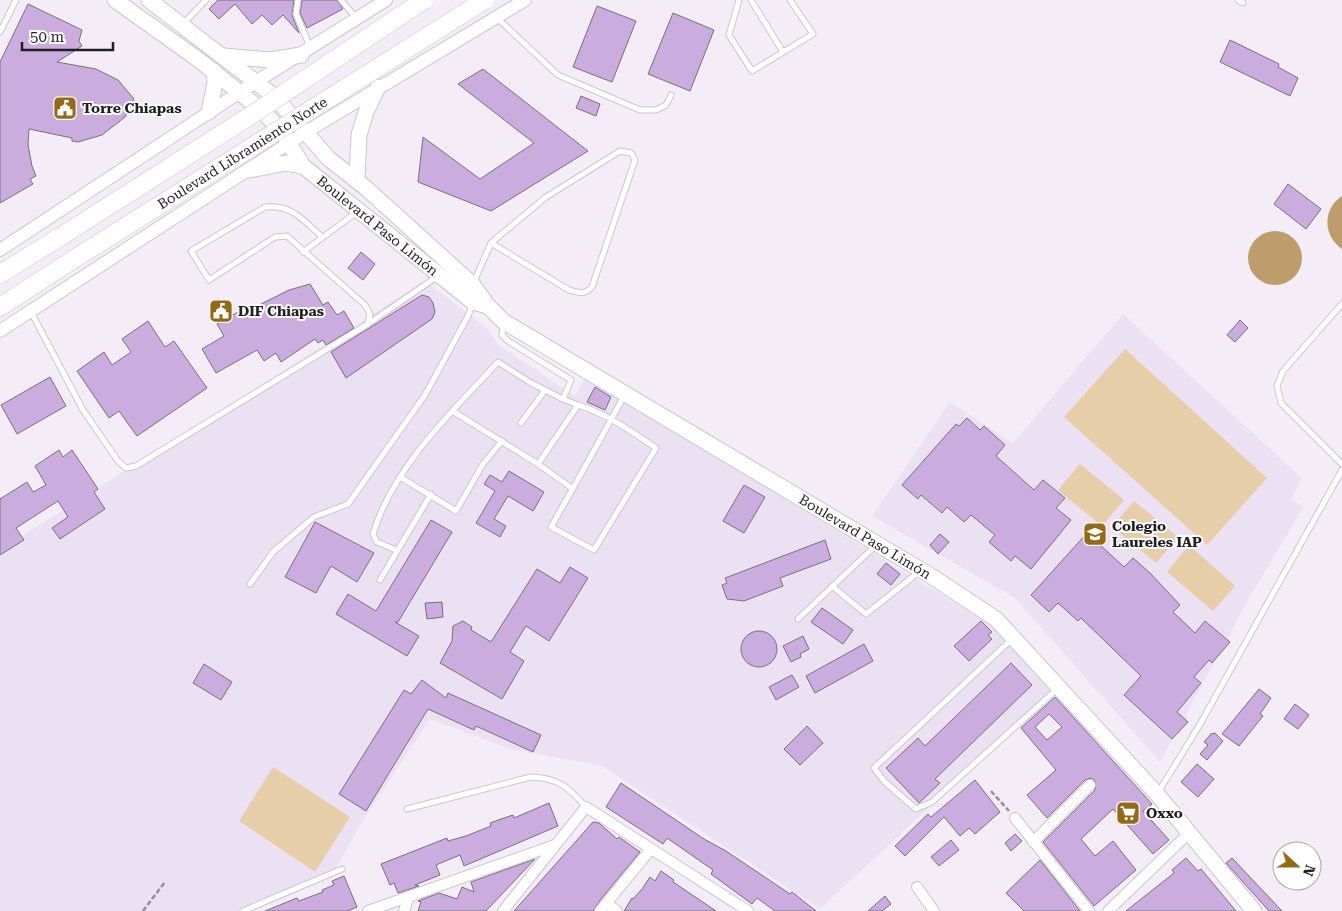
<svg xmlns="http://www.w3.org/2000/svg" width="1342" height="911" font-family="'Roboto Serif',serif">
<rect width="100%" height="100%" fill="#f4edf8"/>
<g fill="#ebe1f3">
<path d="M425,281L488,329L498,345L575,396L585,377L991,625L1052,693L820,909L602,766L511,749L430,719L365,817L334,871L241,911H0V550Z"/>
<path d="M1123,314L1302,478L1291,500L1304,506L1251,595L1160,762L1015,598L872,516L950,402L1013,443Z"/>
</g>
<g fill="#e6cea9">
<path d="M1125,349L1267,478L1207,545L1064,417Z"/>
<path d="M1080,464L1124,500L1102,526L1058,490Z"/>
<path d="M1134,501L1178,537L1156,563L1112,527Z"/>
<path d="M1189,545L1235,586L1213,611L1167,572Z"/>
<path d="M273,767L350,817L315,872L239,821Z"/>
</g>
<g fill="#bd9d6b">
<path d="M1342,196V249C1323,236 1322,209 1342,196Z"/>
<circle cx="1275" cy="258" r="27"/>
</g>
<g fill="#caacde" stroke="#77717b" fill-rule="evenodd">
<path d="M218,0H294L292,15L299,33L283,15L272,25L262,15L252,24L235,4L219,19L209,9Z"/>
<path d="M302,0H337L343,9L307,28L300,13Z"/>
<path d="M28,4L82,30L79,41L82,46L57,62L96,69L118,80L134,99L125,117L102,135L78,142L72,141V138L29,129L28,145L32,166L36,176L30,179L33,184L0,203V62Z"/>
<path d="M597,6L636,21L612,82L573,67Z"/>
<path d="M673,13L714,30L690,91L648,74Z"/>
<path d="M1230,40L1279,64L1278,67L1298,78L1290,96L1220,62Z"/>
<path d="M483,69L588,151L491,211L418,182L423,137L480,179L534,143L458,84Z"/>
<path d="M581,96L600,104L596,116L576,108Z"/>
<path d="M1288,184L1321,209L1306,229L1274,204Z"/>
<path d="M361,252L375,264L363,280L348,268Z"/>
<path d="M310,284L323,305L328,302L337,315L344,311L354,328L326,345L323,340L318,343L315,339L281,362L276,353L264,361L257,350L216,373L202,349L224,336L217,324L245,308L247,311L289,290Z"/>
<path d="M422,295L429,297L433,303L435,312L432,319L346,378L331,352Z"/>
<path d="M1240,320L1248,328L1235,342L1227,335Z"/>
<path d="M148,321L165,347L174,341L207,388L137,436L119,411L109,418L77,371L104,352L112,365L131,352L122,339Z"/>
<path d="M50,377L66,406L17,434L1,405Z"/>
<path d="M595,387L611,397L605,410L587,402Z"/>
<path d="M967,418L980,430L984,426L1005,445L996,456L1034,490L1043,480L1065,498L1056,508L1071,520L1031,569L1015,556L1011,561L989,542L995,535L971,515L964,522L947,507L942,513L921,495L918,499L902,485L956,424L959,426Z"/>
<path d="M59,450L63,457L72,450L98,489L94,492L105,509L60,539L52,528L68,517L58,501L16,528L24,540L0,555V499L27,482L33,492L46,485L35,466Z"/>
<path d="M509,471L544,492L533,511L508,496L494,519L506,526L500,537L476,523L495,491L484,484L490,475L502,482Z"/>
<path d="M744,485L765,497L744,533L723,521Z"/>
<path d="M431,520L452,532L398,622H395L419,636L407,656L336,614L348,594L376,611Z"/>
<path d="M315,522L374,553L357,582L331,566L316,593L285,577Z"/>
<path d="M1087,533L1124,567L1133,558L1150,573L1180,605L1173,612L1195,633L1205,621L1230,642L1212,663L1209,660L1194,677L1201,683L1177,712L1188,722L1172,739L1124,695L1141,676L1081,618L1078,621L1058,603L1049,612L1031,595Z"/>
<path d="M940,534L949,542L938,554L930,545Z"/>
<path d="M825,540L831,559L780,578L783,586L744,601L727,599L722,585L727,583L725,578Z"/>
<path d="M886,563L900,574L891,585L877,574Z"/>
<path d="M570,567L588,578L549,641L526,626L510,652L524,661L502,699L440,663L452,641L453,626L463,621L472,627L471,630L491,642L537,569L560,583Z"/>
<path d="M442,602L443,617L427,619L425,603Z"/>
<path d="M822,608L853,630L843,644L811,622Z"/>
<path d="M981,621L992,632L988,635L992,639L969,661L954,646Z"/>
<circle cx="759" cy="649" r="18"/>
<path d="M803,636L809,649L800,654L801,657L791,662L783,646Z"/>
<path d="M864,644L873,661L815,693L806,676Z"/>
<path d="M1011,663L1032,685L935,779L940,783L919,803L886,768L918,738L925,746Z"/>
<path d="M204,664L232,682L221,700L193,683Z"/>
<path d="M792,675L799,687L776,700L769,687Z"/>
<path d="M422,680L446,698L448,693L541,735L533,752L476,726L474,730L428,709L366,811L339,794L404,690L411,694Z"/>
<path d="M1259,689L1271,698L1260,714L1263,716L1239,746L1222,734Z"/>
<path d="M1055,697L1152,804L1143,811L1169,840L1153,854L1113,809L1081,839L1095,856L1113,841L1136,870L1094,906L1043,842L1095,790V781L1091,778L1085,780L1047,818L1027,795L1056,770L1021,728ZM1049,714L1062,727L1047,740L1035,727Z"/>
<path d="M1295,704L1309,715L1298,729L1284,719Z"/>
<path d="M807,726L823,743L800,765L784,749Z"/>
<path d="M1215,733L1223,741L1207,760L1200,754L1208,745L1204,742L1211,734Z"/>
<path d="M1197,764L1214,779L1198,797L1181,782Z"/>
<path d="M975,780L1000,812L975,834L969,828L960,836L944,817L905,856L895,846L928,814L931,817Z"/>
<path d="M621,783L704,839L726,851L790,894L792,892L816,911H775L757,898L752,904L711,874L713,870L667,838L663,844L606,807Z"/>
<path d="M549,803L558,826L464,866L460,855L436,865L440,875L415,885L419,886L398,893L394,883L390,885L381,864L447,838L448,841L466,836L491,826L490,823L501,819L513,815L514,818Z"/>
<path d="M593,822L599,823L617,839L619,837L640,852L601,899L593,911H514Z"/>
<path d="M1015,834L1022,841L1011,851L1005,843Z"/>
<path d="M951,840L959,850L939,866L931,857Z"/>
<path d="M1186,858L1198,871L1201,869L1236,911H1126L1174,873L1172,870Z"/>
<path d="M1232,858L1282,911H1269L1226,863Z"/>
<path d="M535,859L486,911H418L421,902L418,901L439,893L457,899L462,887L474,892L471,882Z"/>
<path d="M1040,860L1080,911H1024L1006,893Z"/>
<path d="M661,871L674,880L673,882L716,911H624L632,898L633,899L642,889L650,877L655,881Z"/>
<path d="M344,876L357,907L348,911H265L297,898L299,901L323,892L322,890L334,885L332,881Z"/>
<path d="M885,896L891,904L882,911H868Z"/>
</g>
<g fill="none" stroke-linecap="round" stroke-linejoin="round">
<g stroke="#cbc5d0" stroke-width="7">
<g id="service">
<path d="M298,0L296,14L310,47"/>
<path d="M341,0L357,19"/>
<path d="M739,0L729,35L752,71L813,34L790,0"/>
<path d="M751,0L783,52"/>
<path d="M1238,0L1243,3"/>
<path d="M497,18L558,75L640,110H656L666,105L671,95"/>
<path d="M182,25L206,0"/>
<path d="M0,32L16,0"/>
<path d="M303,252L357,212"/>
<path d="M473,284L491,243L569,290C579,293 584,295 592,287L635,160L631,153L620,151L546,197L491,243"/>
<path d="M1342,304L1283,371L1277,386L1281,403L1342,464"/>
<path d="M31,312L83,410L118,461L126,468L136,466L368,324L370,314L365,305L287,236L275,237L209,280L191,251L265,207C293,205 303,220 322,237"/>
<path d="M368,324L438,276"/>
<path d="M578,405C607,414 631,431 656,448L594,550L551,527C576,483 600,440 624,396"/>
<path d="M454,412L538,464L573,489"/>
<path d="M521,423L545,390"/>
<path d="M538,464L578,405L563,399"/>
<path d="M400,477L456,511L483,464L502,441"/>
<path d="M396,550L377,542L373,534C393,467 451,413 498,362L531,383L563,399L571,380L508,341L502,335L503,324"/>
<path d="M380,580L431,494"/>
<path d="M250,584L273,552L314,517L348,504L425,395L467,318L473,303"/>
<path d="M832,586L866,614L919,572"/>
<path d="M798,619L875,546"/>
<path d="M1013,638L874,768L885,782L916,809L932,802L1057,689"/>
<path d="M1159,791L1199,726L1342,470"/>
<path d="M407,809L531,777C559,778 568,787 586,807"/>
<path d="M243,911L342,869"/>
</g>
</g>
<g stroke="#cbc5d0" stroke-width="12">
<g id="minor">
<path d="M1015,818L1089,911"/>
<path d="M1033,842L1090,785"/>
<path d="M917,887L934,911"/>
<path d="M606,903L617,911"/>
<path d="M368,911L555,845"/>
<path d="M404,911L409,896"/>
<path d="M503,911L586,807L748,911"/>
<path d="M600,911L651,849"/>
<path d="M1108,911L1188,834"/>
</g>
</g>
<g stroke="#cbc5d0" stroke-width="14">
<g id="tertiary">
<path d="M0,250L240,92L386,0"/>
<path d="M0,331L306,132L525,0"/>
</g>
</g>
<g stroke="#cbc5d0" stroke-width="17">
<g id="secondary">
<path id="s1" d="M115,0L199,60L260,109L281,130L303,166L473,302L488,306"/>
<path id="s2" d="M149,0L275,97L328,158L367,189L473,285L488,306L503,321L931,576L996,619L1157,794L1254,911"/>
<path d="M224,56L270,60L301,55"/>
<path d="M209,112L215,83L214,71"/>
<path d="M249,170L286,163L303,166"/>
<path d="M357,180L359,135L366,112L378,87"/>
</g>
</g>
<g stroke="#cbc5d0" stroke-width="19">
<g id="trunk">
<path d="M0,274L60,237"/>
<path d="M0,307L74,259"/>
</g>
</g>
<g stroke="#958f97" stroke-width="2.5" stroke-dasharray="5 2.5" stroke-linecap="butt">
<path d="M991,791L1009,811"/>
<path d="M143,911L165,882"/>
</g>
<use href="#service" stroke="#fff" stroke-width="5"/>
<use href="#minor" stroke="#fff" stroke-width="10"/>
<use href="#tertiary" stroke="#fff" stroke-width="12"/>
<use href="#secondary" stroke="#fff" stroke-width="15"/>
<use href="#trunk" stroke="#fff" stroke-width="18"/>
<g stroke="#cbc5d0" stroke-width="19" stroke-linecap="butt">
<g id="trunk-bridge">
<path d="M60,237L256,112L424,0"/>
<path id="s3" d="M74,259L485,0"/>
</g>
</g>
<use href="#trunk-bridge" stroke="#fff" stroke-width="18"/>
</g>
<defs>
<g id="civic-square" transform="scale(1.25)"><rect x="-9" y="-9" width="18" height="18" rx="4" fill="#956a16" stroke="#fff"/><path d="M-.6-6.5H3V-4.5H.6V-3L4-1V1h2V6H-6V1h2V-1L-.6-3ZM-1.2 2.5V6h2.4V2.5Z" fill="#fff"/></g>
<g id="school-square" transform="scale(1.25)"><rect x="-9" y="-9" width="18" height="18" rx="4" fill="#956a16" stroke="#fff"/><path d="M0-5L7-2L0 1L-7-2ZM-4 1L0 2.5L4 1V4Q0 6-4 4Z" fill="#fff"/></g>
<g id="supermarket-square" transform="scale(1.25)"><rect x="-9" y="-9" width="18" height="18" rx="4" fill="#956a16" stroke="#fff"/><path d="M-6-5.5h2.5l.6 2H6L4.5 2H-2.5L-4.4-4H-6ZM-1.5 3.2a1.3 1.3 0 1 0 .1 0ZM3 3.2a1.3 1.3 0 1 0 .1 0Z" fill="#fff"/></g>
</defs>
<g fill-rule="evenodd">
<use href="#civic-square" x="65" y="108"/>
<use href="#civic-square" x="221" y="311"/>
<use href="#school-square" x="1095" y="534"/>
<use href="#supermarket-square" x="1128" y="813"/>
</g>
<g text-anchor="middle" stroke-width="4" stroke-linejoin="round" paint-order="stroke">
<g font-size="14" font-weight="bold" fill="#221f23" stroke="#fff" text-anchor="start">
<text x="82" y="113">Torre Chiapas</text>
<text x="238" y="316">DIF Chiapas</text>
<text x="1112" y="531">Colegio<tspan x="1112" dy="16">Laureles IAP</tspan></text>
<text x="1146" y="818">Oxxo</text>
</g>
<g font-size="14" fill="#221f23" stroke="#fff">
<text dy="5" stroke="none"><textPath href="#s3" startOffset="199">Boulevard Libramiento Norte</textPath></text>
<text dy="5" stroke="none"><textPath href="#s1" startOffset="349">Boulevard Paso Limón</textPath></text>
<text dy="5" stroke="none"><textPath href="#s2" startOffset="901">Boulevard Paso Limón</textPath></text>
</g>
</g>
<g transform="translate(1297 866) rotate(111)"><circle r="24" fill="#ffffff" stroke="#a7a5a7"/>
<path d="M0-4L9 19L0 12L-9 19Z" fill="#956a16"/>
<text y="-8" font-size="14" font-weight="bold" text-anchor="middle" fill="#221f23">N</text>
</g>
<path d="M22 42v8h91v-8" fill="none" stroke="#221f23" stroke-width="2.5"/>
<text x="30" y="42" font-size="15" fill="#221f23" stroke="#ffffff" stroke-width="4" paint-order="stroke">50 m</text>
</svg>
